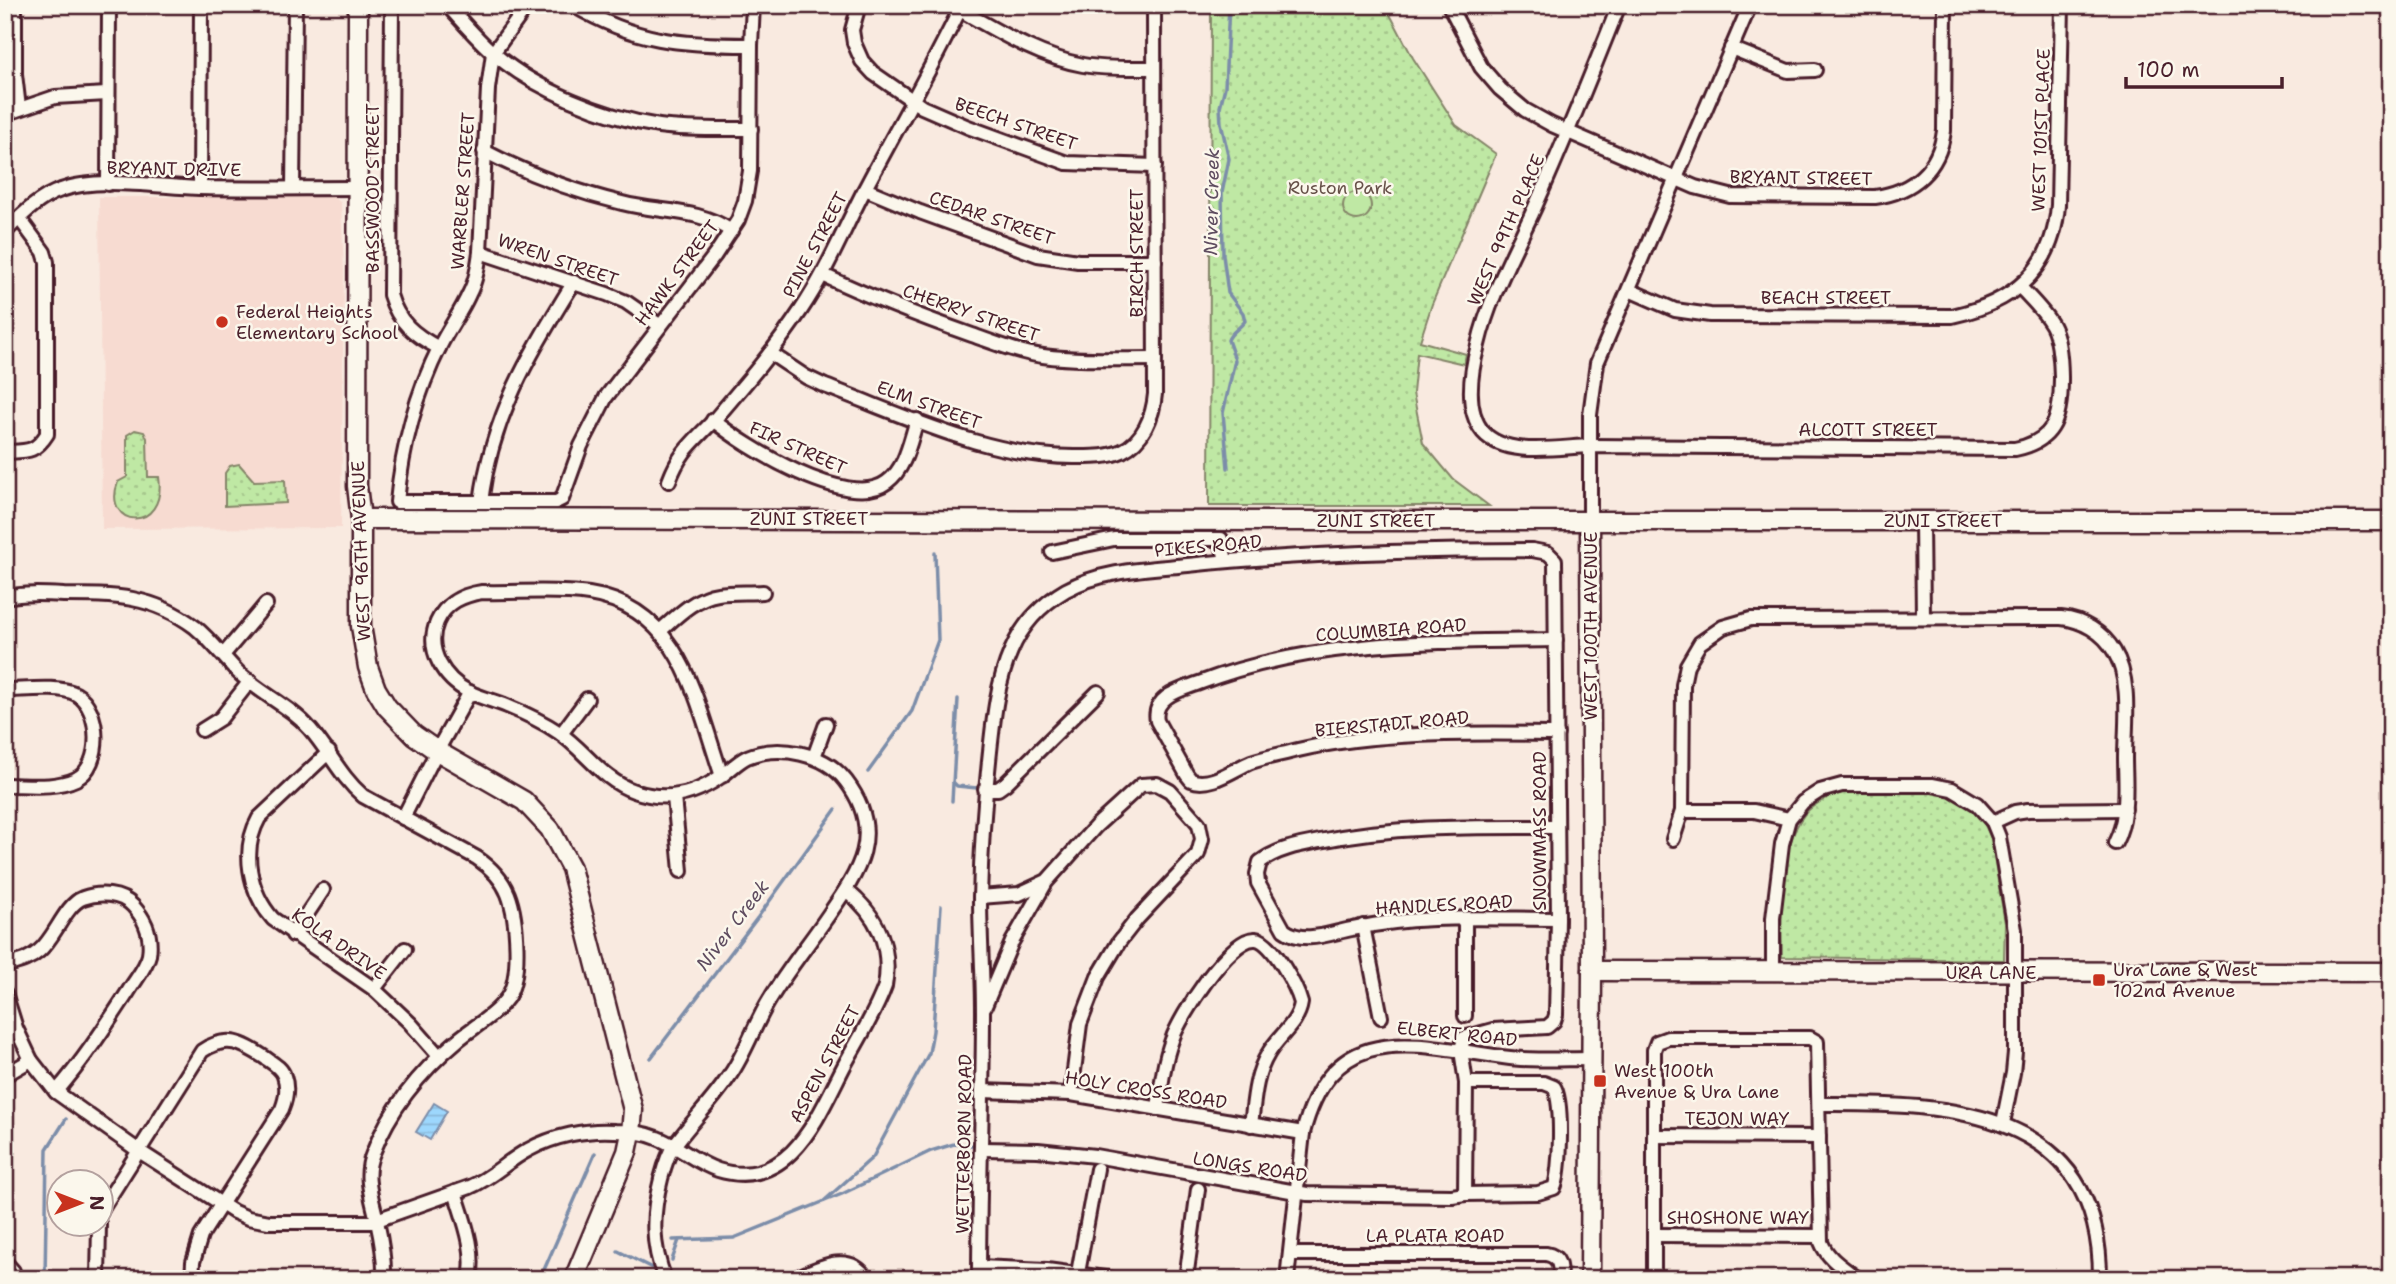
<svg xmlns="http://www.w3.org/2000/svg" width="2396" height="1284" font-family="'Shantell Sans',sans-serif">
<defs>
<pattern id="park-dots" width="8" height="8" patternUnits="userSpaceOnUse" patternTransform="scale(1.75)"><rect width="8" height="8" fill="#bfe8a4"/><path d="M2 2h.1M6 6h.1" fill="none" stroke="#a6c78d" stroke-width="1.8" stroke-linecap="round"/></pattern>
<pattern id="water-rules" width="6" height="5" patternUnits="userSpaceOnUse" patternTransform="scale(1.75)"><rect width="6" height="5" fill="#9dd7fd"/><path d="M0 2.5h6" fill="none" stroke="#89b8d9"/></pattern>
</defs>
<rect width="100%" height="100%" fill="#f9eae0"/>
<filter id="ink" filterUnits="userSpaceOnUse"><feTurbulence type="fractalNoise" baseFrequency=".0143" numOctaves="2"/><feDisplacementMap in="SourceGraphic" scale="14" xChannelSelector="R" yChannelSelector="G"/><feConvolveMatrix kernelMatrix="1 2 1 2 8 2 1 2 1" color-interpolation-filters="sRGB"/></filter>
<g filter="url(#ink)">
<path fill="#f7dbd1" d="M99,197H334L341,203L344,271L341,528L102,529Z"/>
<g fill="url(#park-dots)" stroke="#848468" stroke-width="2">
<path d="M1211,5H1385L1413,58L1456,125L1496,154L1432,304L1420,341L1466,354L1464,364L1417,353L1413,393L1423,443L1453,479L1489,506H1209Z"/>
<path d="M135,430L144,432L147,438L148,477H159C167,534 101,529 118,482L127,477V435Z"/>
<path d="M239,464L254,481L285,480L286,503L225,506V473L230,466Z"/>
<path d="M1840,792H1940L1967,803L1977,813L1985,825L1991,838L2005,923L2004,960L1782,957C1781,918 1779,847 1804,815C1812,804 1828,797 1840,792Z"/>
</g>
<circle fill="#bfe8a4" stroke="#848468" stroke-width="2" cx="1357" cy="206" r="14"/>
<path fill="url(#water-rules)" stroke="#7c8da9" stroke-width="2" d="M434,1103L447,1111L430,1140L416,1132Z"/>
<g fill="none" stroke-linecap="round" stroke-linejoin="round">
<g stroke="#7c8da9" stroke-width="3.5">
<path d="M1228,468L1223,413L1235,360L1228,340C1231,332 1239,329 1245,321L1243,313L1228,293L1223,255L1222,193L1229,159L1221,123L1220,107L1225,87L1229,5"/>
<path d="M868,772L912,711L938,640L935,553"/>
<path d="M953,782L957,786L977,788"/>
<path d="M952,801L958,699"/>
<path d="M651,1058L758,917L836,809"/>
<path d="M824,1201L873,1157L929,1053L933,1031L941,906"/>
<path d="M673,1240L734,1238L842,1194L931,1151L954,1144L972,1145"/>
<path d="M618,1251L652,1268"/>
<path d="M672,1260L679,1240"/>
<path d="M45,1279L47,1149L66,1119"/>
<path d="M540,1279L595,1153"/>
</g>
<g stroke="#4a1f2b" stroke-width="18">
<g id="street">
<path d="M15,5V74L19,108"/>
<path d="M392,5L390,295C398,322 414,335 439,348"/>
<path d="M447,5C462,21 476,38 492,52C534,89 604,118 659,126C689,130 720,129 751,129"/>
<path d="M528,5L493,53L488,89L480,252C478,266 476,281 469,294C461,312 449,328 440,346C416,394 402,449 397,502H556L562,499L581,446L606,397L715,255L738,220L745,201L750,171L751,45L753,5"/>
<path d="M573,5C635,42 681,45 751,45"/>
<path d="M859,5L852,30L854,43L862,61L873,73L922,107L968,127L1067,163L1155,166"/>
<path d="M1449,5L1481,67L1500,89L1525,110L1552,125L1695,187L1730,196L1875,197C1913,192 1939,169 1944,131L1945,5"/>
<path d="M1619,5C1592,73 1565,140 1535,207C1515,251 1489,297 1478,345C1471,371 1464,409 1483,432C1506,458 1559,447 1590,446L2015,449C2030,446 2044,440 2052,427C2065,408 2063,345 2052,325C2044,311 2031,299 2020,287"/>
<path d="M960,10C999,32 1039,57 1083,65C1106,69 1130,68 1154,68"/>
<path d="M1731,48L1788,71L1815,70"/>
<path d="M5,114L55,97L107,94"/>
<path d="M484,151C530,175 572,191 622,203C660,213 698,208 731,231"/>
<path d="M108,184L109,5"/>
<path d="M200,188L201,5"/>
<path d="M293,188L295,5"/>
<path d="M865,189L920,212L1038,255L1078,261H1155"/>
<path d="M5,232C21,216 39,197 61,190C98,176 160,187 200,188C252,189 305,188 357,188"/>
<path d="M480,252L607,294L626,302L659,325"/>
<path d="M823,275C872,298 921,317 972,335C995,343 1019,353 1043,356C1080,361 1118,359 1155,359"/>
<path d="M1629,290L1675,310L1710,315L1952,316C2013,303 2053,270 2058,205L2062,5"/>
<path d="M770,353L806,377L825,386C906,416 991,459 1080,457C1094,457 1109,457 1122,451C1143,441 1153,417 1155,394L1154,5"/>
<path d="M713,420C745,447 849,511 887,482C906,468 910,441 917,420"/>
<path d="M5,452C27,451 35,453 47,434V262L44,252L19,218"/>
<path d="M669,481C681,449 694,442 716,418C746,383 776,348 801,310C828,270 845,226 868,183C899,124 933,66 962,5"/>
<path d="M481,502C492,416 529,354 574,282"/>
<path d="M1590,521V415L1597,363L1750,5"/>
<path d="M1922,521L1923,618"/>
<path d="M1052,552L1114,539H1221L1226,561"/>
<path d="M5,597C25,593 44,594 64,595C115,595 152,595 195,627C212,641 224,658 239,673C261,694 290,706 310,729C329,751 341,777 363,796L477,858C490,867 502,879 508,894C517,917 522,977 507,998C495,1015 475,1026 459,1039C423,1069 390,1108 373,1153C363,1176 372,1197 377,1221C381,1239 385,1260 384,1279"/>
<path d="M661,630C677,616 696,597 718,594C732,592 748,593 763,592"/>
<path d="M1556,640C1436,642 1313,639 1199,683C1180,690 1152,697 1157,721L1187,775L1191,780C1210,788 1234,769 1251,762C1266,757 1283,754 1298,750C1376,731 1477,733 1557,734"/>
<path d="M224,654L266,604"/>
<path d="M5,690C24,690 60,685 76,694C101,708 103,766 76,779C55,789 27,785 5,785"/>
<path d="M202,730L221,718L250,681"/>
<path d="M561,734L587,699"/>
<path d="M329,752L259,818C241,850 249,892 273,919L374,989L410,1023L439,1056"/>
<path d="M814,757L826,724"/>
<path d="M985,789H998L1005,784L1098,692"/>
<path d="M674,797L681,871"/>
<path d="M1682,811H1754L1789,819"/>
<path d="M403,818L437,751L470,692"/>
<path d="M1993,822L2015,812L2028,810L2125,809"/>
<path d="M1557,827C1477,827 1398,825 1320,841C1299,845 1277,849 1260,862L1257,874L1258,883L1284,930C1304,945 1330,933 1352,929C1419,914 1490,919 1558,919"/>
<path d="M1673,839L1682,811L1683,685L1687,665L1700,643L1723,627L1751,619L2061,618C2082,620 2103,632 2114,651C2132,681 2125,724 2125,758C2125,775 2127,795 2124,812C2123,823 2120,833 2115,843"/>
<path d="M980,897L1019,894L1047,881L1096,826L1141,785L1157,784L1170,791L1199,824L1202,839L1198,854L1137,919L1119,942L1098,977L1080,1024L1071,1094"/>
<path d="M1465,919V1016"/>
<path d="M1363,926L1381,1017"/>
<path d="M293,935L323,890"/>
<path d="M5,966C18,962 29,960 39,951C55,938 65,905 83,898C99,892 121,893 133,906C146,920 152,936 149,955C146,968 135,980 128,992C105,1027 83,1061 56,1092"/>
<path d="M1773,972V918L1782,844L1789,819L1803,802L1820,791L1842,785H1932L1952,789L1977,804L1993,822L1999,837L2015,930V1052L2013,1073L2003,1123"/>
<path d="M374,989L405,949"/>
<path d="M5,993L16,1028L31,1060L56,1092L139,1151L234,1212L248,1218L269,1222H371L470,1187C492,1178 507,1161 528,1150C553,1136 586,1129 615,1131C629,1131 645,1133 657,1138C679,1146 696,1163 718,1170C790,1192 818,1116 844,1066C858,1040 875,1014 885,986C892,945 877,915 846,890"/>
<path d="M985,1006L1012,942L1045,884"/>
<path d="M5,1075L31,1060"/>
<path d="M982,1091L1071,1094L1303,1133"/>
<path d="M1820,1104C1950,1103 2101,1109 2100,1279"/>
<path d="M1158,1109C1161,1086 1164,1061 1172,1040C1179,1018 1230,936 1256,939C1272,940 1297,988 1301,1003C1298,1024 1278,1036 1268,1054C1255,1075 1254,1101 1251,1125"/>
<path d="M1654,1136L1819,1137"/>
<path d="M982,1149L1038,1150L1095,1156L1307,1194L1452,1196L1465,1194L1538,1193L1554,1188C1561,1173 1563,1100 1554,1087L1544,1083H1466"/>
<path d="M455,1192C464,1221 476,1249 470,1279"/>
<path d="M102,1209L202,1051C227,1034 242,1043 264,1057C272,1063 281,1067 284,1076C288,1087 286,1099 282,1109L201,1236L193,1262L192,1279"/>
<path d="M1655,1235L1820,1236"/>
<path d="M1290,1254H1546C1560,1256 1560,1267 1560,1279"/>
<path d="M5,1262L13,1271L14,1279"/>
<path d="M979,1267L1047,1270L1112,1279"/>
<path d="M1078,1273L1097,1169"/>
<path d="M98,1279L99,1224"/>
<path d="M665,1279C651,1244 652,1214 661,1179C664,1168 667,1156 673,1147C691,1122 713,1101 730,1075C746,1052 755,1023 770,999C786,972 807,946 825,920C857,874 887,835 846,781C825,753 779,744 747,757C737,762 729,771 720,777C693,796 665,802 634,791C602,780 584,749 558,732C542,721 524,713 507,706C495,701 481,698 469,692C444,679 425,650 437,622C446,602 463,595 482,592C517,593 555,589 589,594C682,608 696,702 722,776"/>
<path d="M794,1279C818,1268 849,1250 867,1279"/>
<path d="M979,1279C979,1189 983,1100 983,1011C983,973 980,936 980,898C981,852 984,806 989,761C993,724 996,685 1011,651C1022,625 1042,604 1066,590C1102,570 1147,569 1188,565C1302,553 1417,550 1532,550L1548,553L1555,560L1558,919L1556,1015L1554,1021L1547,1027L1493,1030L1464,1038L1461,1050L1466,1083L1465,1194"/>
<path d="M1186,1279L1198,1189"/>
<path d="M1287,1279L1303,1133C1334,1014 1419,1047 1510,1058C1537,1061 1564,1059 1591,1059"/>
<path d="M1654,1279V1050L1657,1042L1668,1038H1810L1817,1042L1821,1242C1828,1260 1844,1268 1858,1279"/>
</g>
</g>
<g stroke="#4a1f2b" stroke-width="23">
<g id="secondary">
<path d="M358,5L357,486L361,519V626L368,667L376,689L387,707L414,735L437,751L524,801L550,829L571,868L633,1110L631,1133L627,1152L574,1279"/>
<path d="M361,519L1286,521H2391"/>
<path d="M1592,971L2391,972"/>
<path d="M1590,1279L1592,971L1590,521"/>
</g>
</g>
<use href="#street" stroke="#fbf7ec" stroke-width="12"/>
<use href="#secondary" stroke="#fbf7ec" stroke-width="18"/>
</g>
</g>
<g fill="#c8321e" stroke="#fbf7ec" stroke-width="2.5">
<circle cx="222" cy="322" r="7"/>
<rect x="2092" y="973" width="14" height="14" rx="3.5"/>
<rect x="1593" y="1074" width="14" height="14" rx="3.5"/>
</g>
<g text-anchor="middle" stroke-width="5" stroke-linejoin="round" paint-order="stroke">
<g font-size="18" fill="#4a1f2b" stroke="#fbf7ec">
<text transform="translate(1016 124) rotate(19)" y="6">BEECH STREET</text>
<text transform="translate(2041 130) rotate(-88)" y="6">WEST 101ST PLACE</text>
<text transform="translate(174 169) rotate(1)" y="6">BRYANT DRIVE</text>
<text transform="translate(1801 178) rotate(1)" y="6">BRYANT STREET</text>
<text transform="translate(373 188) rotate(-90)" y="6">BASSWOOD STREET</text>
<text transform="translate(463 191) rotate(-86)" y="6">WARBLER STREET</text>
<text transform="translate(992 218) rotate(19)" y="6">CEDAR STREET</text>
<text transform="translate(1506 230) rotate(-66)" y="6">WEST 99TH PLACE</text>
<text transform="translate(815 245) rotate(-62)" y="6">PINE STREET</text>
<text transform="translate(1137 253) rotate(-90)" y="6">BIRCH STREET</text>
<text transform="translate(558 260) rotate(19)" y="6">WREN STREET</text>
<text transform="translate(677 273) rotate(-53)" y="6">HAWK STREET</text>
<text x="1826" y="304">BEACH STREET</text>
<text transform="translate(971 313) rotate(19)" y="6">CHERRY STREET</text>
<text transform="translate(929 405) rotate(20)" y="6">ELM STREET</text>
<text x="1868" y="436">ALCOTT STREET</text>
<text transform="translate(798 448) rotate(24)" y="6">FIR STREET</text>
<text x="809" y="525">ZUNI STREET</text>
<text x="1376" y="527">ZUNI STREET</text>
<text x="1943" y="527">ZUNI STREET</text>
<text transform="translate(1208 546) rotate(-5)" y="6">PIKES ROAD</text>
<text transform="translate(361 551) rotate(-92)" y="6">WEST 96TH AVENUE</text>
<text transform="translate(1591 626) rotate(-90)" y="6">WEST 100TH AVENUE</text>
<text transform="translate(1391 630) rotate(-4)" y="6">COLUMBIA ROAD</text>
<text transform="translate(1392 724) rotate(-5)" y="6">BIERSTADT ROAD</text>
<text transform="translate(1540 831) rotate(-90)" y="6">SNOWMASS ROAD</text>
<text transform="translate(1444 905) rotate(-3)" y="6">HANDLES ROAD</text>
<text transform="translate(339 944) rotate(35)" y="6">KOLA DRIVE</text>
<text x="1991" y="979">URA LANE</text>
<text transform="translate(1457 1034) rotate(6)" y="6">ELBERT ROAD</text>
<text transform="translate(825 1064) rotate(-62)" y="6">ASPEN STREET</text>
<text transform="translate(1146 1090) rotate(9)" y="6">HOLY CROSS ROAD</text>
<text x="1737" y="1125">TEJON WAY</text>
<text transform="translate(964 1144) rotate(-89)" y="6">WETTERBORN ROAD</text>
<text transform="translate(1250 1167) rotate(9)" y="6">LONGS ROAD</text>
<text x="1738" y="1224">SHOSHONE WAY</text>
<text x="1435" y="1242">LA PLATA ROAD</text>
</g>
<g font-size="18" fill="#675149" stroke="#fbf7ec">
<text x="1340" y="194">Ruston Park</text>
</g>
<g font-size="18" fill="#4a1f2b" stroke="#fbf7ec" text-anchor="start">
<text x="236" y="318">Federal Heights<tspan x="236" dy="21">Elementary School</tspan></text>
<text x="2113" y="976">Ura Lane &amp; West<tspan x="2113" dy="21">102nd Avenue</tspan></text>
<text x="1614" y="1077">West 100th<tspan x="1614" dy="21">Avenue &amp; Ura Lane</tspan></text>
</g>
<g font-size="19" font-style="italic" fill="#5f4d60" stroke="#fbf7ec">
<text transform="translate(1211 202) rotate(-89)" y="7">Niver Creek</text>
<text transform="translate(732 925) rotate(-53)" y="7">Niver Creek</text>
</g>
</g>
<rect width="2396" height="1284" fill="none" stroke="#fbf7ec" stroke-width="28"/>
<rect x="14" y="14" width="2368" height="1256" fill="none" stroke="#4a1f2b" stroke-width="2.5" filter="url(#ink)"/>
<g transform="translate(80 1203) rotate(90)"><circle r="33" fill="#fbf7ec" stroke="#b4a19f" stroke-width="2"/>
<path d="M0-5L12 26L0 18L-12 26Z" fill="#c8321e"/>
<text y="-10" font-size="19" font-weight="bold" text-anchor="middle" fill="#4a1f2b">N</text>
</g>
<path d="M2126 77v10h156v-10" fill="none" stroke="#4a1f2b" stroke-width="3.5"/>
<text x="2137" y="77" font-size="21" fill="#4a1f2b" stroke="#fbf7ec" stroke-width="5" paint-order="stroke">100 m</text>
</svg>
